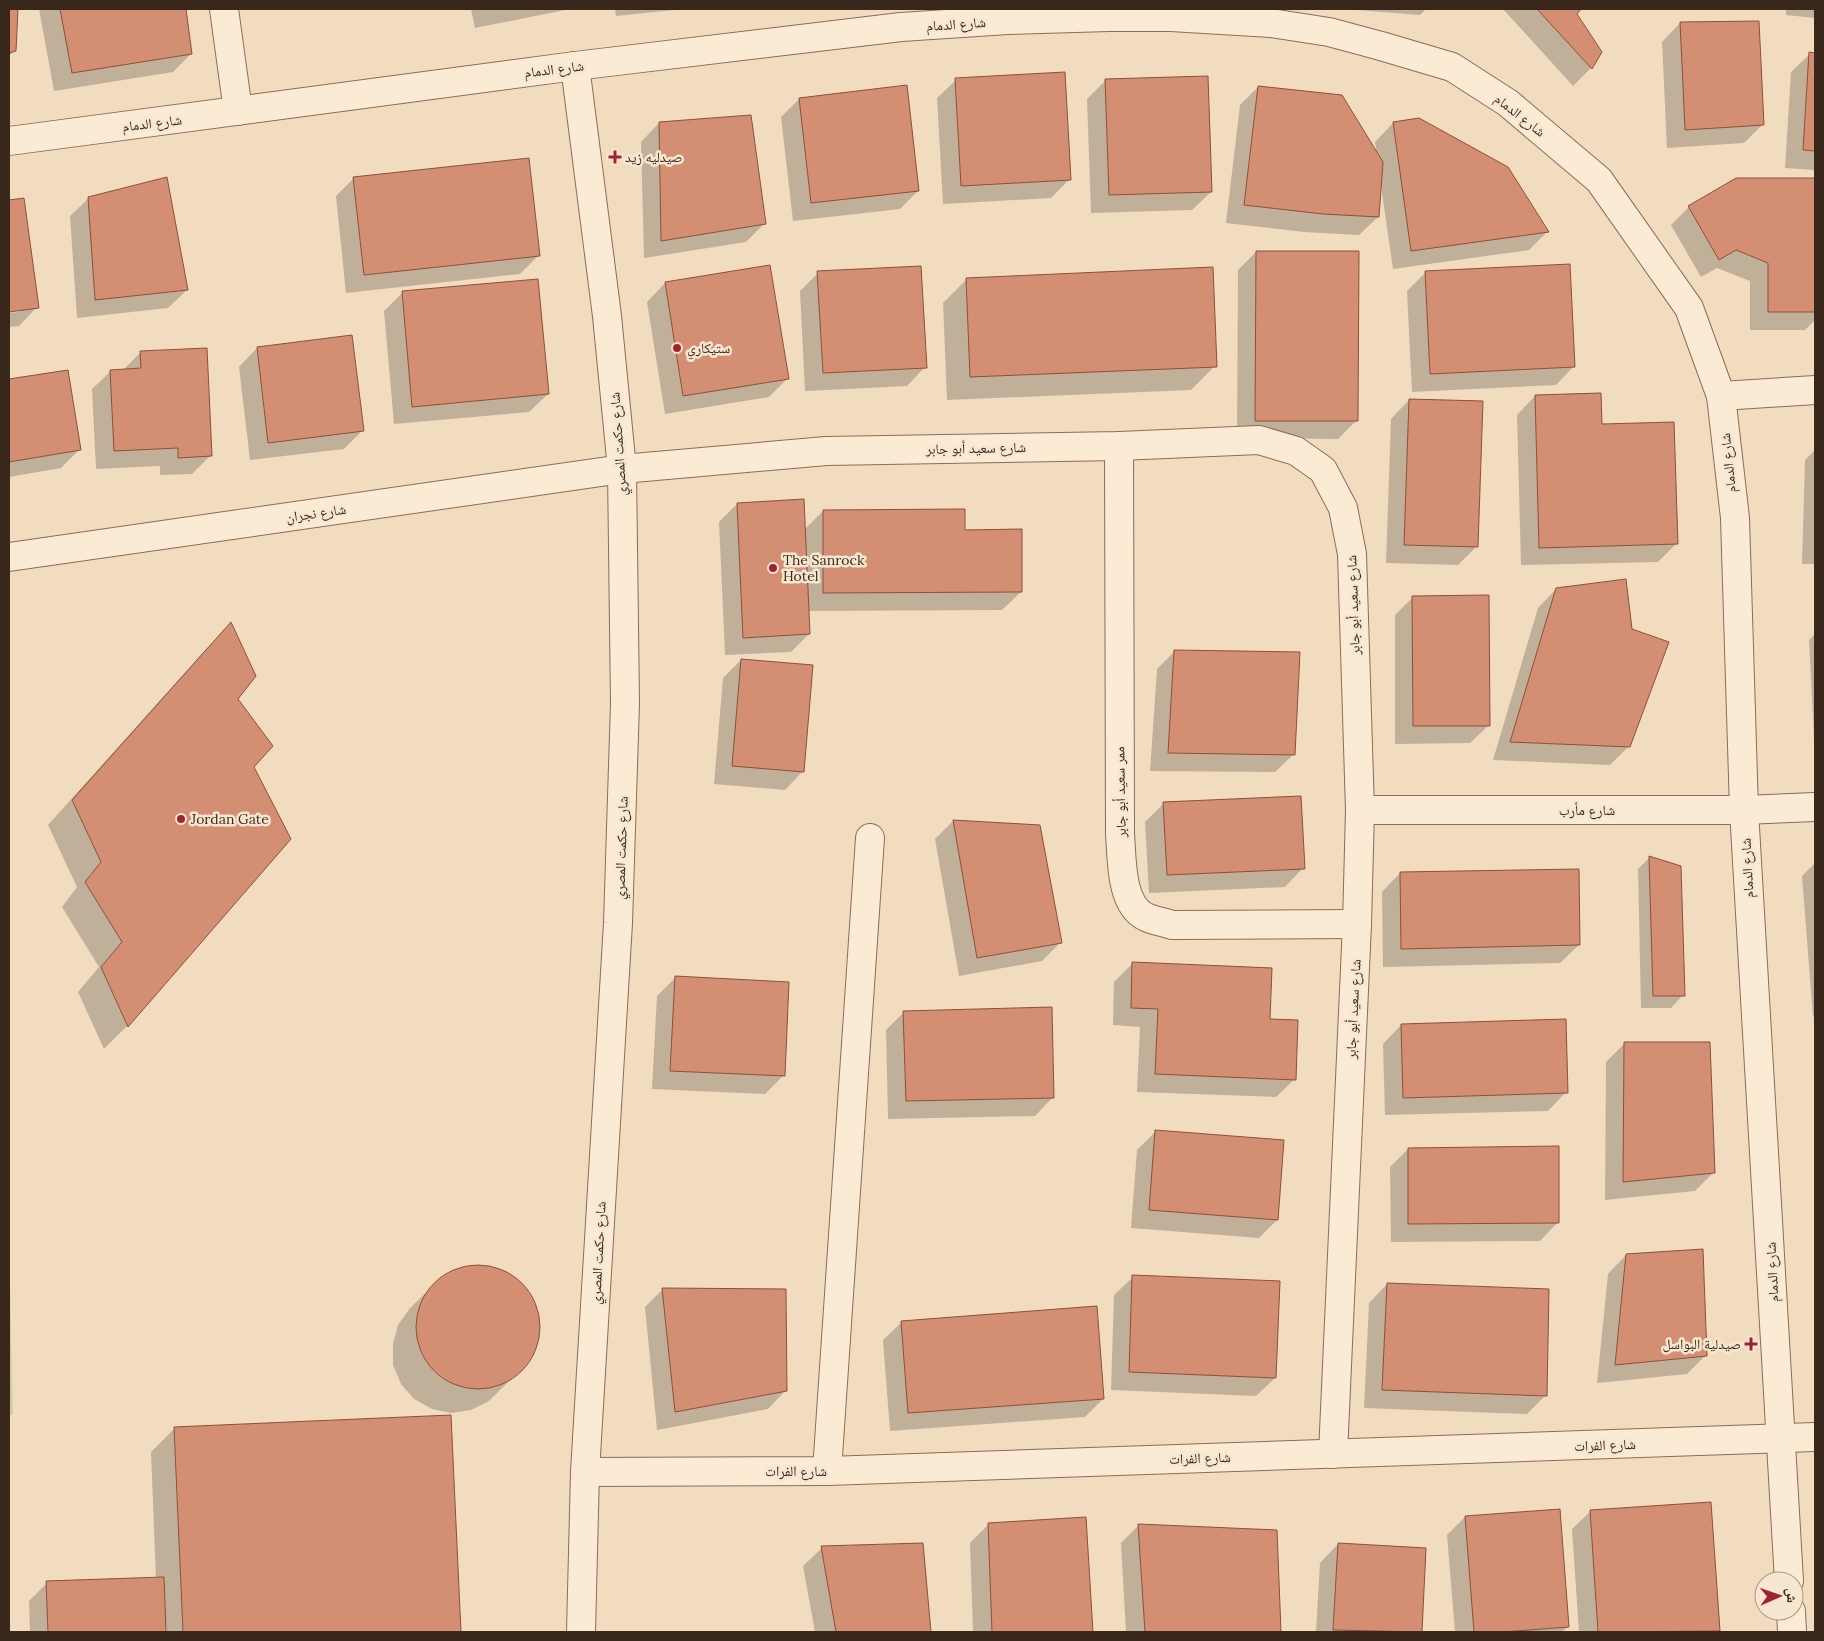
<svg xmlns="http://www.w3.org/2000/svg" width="1824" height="1641" font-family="Lora,'Noto Naskh Arabic',serif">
<rect width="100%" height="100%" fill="#f1dcc0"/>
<path fill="#d0d093" d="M9,1251L13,1414L9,1415Z"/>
<g fill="#0003">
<path d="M9,9H17L15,50L9,56Z"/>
<path d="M39,9H185L191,54L173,72L54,91Z"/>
<path d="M471,9H570L475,28Z"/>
<path d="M615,9H684L616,16Z"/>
<path d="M1344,9H1426L1420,15Z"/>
<path d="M1503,9H1579L1576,14L1601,52L1591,68L1573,86Z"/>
<path d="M1786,9H1815V18L1786,15Z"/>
<path d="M1680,23L1763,124L1744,143L1667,148L1662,42Z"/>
<path d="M1810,54H1815V170L1785,168L1791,72Z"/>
<path d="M956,80L1070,179L1051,198L943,204L937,98Z"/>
<path d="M1106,80L1211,192L1192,210L1091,213L1087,99Z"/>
<path d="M1258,87L1377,155L1375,142L1393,123L1547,232L1529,250L1393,269L1381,186L1378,217L1359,235L1304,232L1226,223L1240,105Z"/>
<path d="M799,99L918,191L900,209L793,221L781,117Z"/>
<path d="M659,123L764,224L746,242L644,258L641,142Z"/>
<path d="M354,178L538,256L520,274L346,293L336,196Z"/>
<path d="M1736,179H1815V320L1805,330H1750V281L1717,268L1701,277L1671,225L1689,207Z"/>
<path d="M89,198L187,290L168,308L77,318L70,216Z"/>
<path d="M23,199L37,307L19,326L9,327V313L19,312V309L9,310V201Z"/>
<path d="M1256,252L1357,420L1338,439L1237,438L1238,270Z"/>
<path d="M818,273L925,367L907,386L805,391L800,291Z"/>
<path d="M1425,273L1574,366L1556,385L1412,392L1407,291Z"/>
<path d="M967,279L1215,366L1191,390L947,400L943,303Z"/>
<path d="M665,283L787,379L769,397L665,414L647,302Z"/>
<path d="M402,293L548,394L529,412L394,424L384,311Z"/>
<path d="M351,337L362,431L344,449L250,460L239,367L257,348Z"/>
<path d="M140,353L211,455L192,474L160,475V466L96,469L92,389L111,371L123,370Z"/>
<path d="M67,371L79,450L61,468L9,477V380Z"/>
<path d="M1535,396L1601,425L1677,543L1658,562L1521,565L1517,415Z"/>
<path d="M1409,400L1477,546L1458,565L1386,563L1391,419Z"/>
<path d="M1815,450V564H1802L1805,460Z"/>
<path d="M737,504L804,530L823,511L964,531L1021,592L1002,610L808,611L809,634L791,652L725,655L719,522Z"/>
<path d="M1556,589L1629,746L1610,765L1493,760L1538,608Z"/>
<path d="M1413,597L1489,725L1470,743L1395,744V615Z"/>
<path d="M231,625L236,699L253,766L289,839L127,1026L104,1049L78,992L99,967L62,907L77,887L48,825L207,648Z"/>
<path d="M1815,634V758L1809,640Z"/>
<path d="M1175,651L1294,754L1275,772L1150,771L1157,669Z"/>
<path d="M741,660L803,771L785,790L714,784L723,678Z"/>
<path d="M1164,803L1303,868L1285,887L1149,893L1145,822Z"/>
<path d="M953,821L1039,826L1060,943L1042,961L959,976L935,839Z"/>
<path d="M1650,857L1683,995L1671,1008H1641L1638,869Z"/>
<path d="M1815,863V1016L1813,1017L1802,876Z"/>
<path d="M1400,873L1579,945L1560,963L1383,967L1382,892Z"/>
<path d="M1133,963L1269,1020L1295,1079L1276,1097L1137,1092L1140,1027L1113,1025L1114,982Z"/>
<path d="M676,977L783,1076L765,1094L652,1089L657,996Z"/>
<path d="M904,1012L1053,1097L1035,1116L888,1119L886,1030Z"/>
<path d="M1401,1025L1566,1092L1548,1111L1385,1115L1383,1044Z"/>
<path d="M1625,1043L1714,1172L1695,1191L1605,1200L1606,1062Z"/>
<path d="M1156,1131L1277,1220L1259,1238L1131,1228L1137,1150Z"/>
<path d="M1408,1149L1558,1222L1540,1241L1391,1242L1390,1167Z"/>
<path d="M1626,1255L1706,1355L1687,1374L1597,1383L1608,1274Z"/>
<path d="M470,1266L490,1267L509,1274L524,1287L535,1305L539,1324L536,1344L528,1362L489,1401L471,1410L451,1413L432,1409L414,1399L401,1384L393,1365V1344L398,1325L410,1308L435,1284L451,1272Z"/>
<path d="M1133,1277L1275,1378L1256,1396L1111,1390L1114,1295Z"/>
<path d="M1387,1284L1546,1395L1527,1414L1364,1408L1369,1303Z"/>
<path d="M663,1289L786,1390L768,1409L657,1430L645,1307Z"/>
<path d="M902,1322L1103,1399L1085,1417L890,1431L883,1340Z"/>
<path d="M450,1416L460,1632H30L29,1601L47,1583L156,1579L151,1452L175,1428Z"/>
<path d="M1591,1511L1718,1630L1716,1632H1579L1572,1529Z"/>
<path d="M1465,1517L1568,1627L1562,1632H1455L1447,1535Z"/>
<path d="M1085,1518L1092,1632H973L970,1543L989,1524Z"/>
<path d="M1139,1525L1276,1532L1279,1632H1126L1121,1543Z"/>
<path d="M922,1544L929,1632H815L803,1566L822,1548Z"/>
<path d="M1338,1544L1425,1549L1420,1632H1316L1320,1563Z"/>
</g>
<g fill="#d38e73" stroke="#8d503a">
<path d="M9,9H18L16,51L9,53Z"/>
<path d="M60,9H186L192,54L72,73Z"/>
<path d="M1537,9H1581L1577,14L1602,52L1592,69Z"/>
<path d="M1759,21L1764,125L1685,130L1680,22Z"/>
<path d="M1809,52L1815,53V151L1803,150Z"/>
<path d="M1065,72L1071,180L961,186L955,78Z"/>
<path d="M1208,76L1212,192L1109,195L1105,79Z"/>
<path d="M907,85L919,191L811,203L799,98Z"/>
<path d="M1258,86L1342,95L1383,162L1379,217L1323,214L1244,205Z"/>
<path d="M751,115L766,224L661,241L659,122Z"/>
<path d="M1419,118L1508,167L1549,232L1411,251L1393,122Z"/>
<path d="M529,158L540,256L364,275L353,177Z"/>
<path d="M167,177L188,290L95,300L88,197Z"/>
<path d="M1736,178H1815V312H1768V263L1736,250L1719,260L1688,206Z"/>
<path d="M24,198L39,308L9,312V200Z"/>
<path d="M1256,251H1359L1358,421H1255Z"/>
<path d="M1570,264L1575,367L1430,374L1425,271Z"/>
<path d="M770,265L789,379L683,396L665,282Z"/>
<path d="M921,266L927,368L823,373L817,271Z"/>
<path d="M1213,267L1217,367L970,377L966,278Z"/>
<path d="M538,279L549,394L412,407L402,291Z"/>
<path d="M352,335L364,431L268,443L257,347Z"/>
<path d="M207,348L212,456L178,458V448L114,451L110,370L141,368L140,351Z"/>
<path d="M68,370L81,450L9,462V379Z"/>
<path d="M1601,393L1602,424L1674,422L1678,544L1539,548L1535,395Z"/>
<path d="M1409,399L1483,401L1478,547L1404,545Z"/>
<path d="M804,499L810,634L743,638L737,503Z"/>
<path d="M965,509V530L1022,529V592L823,593V510Z"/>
<path d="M1626,579L1632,629L1669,642L1630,747L1510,742L1556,588Z"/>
<path d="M1489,595L1490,726H1413L1412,596Z"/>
<path d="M231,622L256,676L238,699L273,746L254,767L291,839L128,1027L101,967L122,942L85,882L101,862L72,800Z"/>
<path d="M1174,650L1300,652L1295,755L1168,753Z"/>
<path d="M741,659L813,665L804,772L732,766Z"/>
<path d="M1301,796L1305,869L1167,875L1163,802Z"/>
<path d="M953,820L1040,825L1062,943L977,958Z"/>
<path d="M1649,856L1681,866L1685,996H1653Z"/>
<path d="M1579,869L1580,945L1401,949L1400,872Z"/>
<path d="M1132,962L1272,968L1270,1019L1298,1020L1296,1080L1155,1074L1158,1009L1131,1008Z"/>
<path d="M675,976L789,982L785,1076L670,1071Z"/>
<path d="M1052,1007L1054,1098L906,1101L903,1011Z"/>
<path d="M1566,1019L1568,1093L1403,1098L1401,1024Z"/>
<path d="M1624,1042H1710L1715,1173L1623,1182Z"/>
<path d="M1155,1130L1284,1140L1278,1220L1149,1210Z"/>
<path d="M1559,1146V1223L1408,1224V1148Z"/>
<path d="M1703,1249L1707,1356L1615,1365L1626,1254Z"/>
<circle cx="478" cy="1327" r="62"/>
<path d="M1132,1275L1280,1281L1276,1378L1129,1372Z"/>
<path d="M1387,1283L1549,1289L1547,1396L1382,1390Z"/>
<path d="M662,1288L786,1289L787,1391L675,1412Z"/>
<path d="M1097,1306L1104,1399L908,1413L901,1321Z"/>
<path d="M451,1415L461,1632H183L174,1427Z"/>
<path d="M1711,1502L1720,1631L1598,1632L1590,1510Z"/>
<path d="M1560,1509L1569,1627L1503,1632H1474L1465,1516Z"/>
<path d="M1086,1517L1093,1632H992L988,1523Z"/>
<path d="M1138,1524L1277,1530L1281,1632H1145Z"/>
<path d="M923,1543L931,1632H836L821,1546Z"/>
<path d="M1338,1543L1426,1548L1422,1632L1333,1630Z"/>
<path d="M164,1577L166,1632H48L46,1581Z"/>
</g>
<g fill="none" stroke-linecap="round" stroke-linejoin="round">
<g stroke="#8c6c56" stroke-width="30">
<g id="street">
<path d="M224,9L238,111"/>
<path d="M575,66L607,316L622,469L625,703L618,923L585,1472L581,1632"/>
<path d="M9,141L575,66L901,27L1008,20L1109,17H1171L1271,23L1329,32L1381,46L1452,67L1508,103L1599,180L1689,308L1721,396L1735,518L1744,810L1789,1581"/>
<path d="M1721,396L1815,390"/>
<path d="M1119,446L1120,834C1122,858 1120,905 1146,917C1154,921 1164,922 1172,925L1357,924"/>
<path d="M9,557L622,469L826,451L1119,446L1259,440L1296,451L1323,470L1343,508L1352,554L1360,810L1357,924L1333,1454"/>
<path d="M1360,810H1744L1815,807"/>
<path d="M827,1471L870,838"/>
<path d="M585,1472L827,1471L1815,1437"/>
<path d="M1791,1611L1792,1632"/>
</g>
</g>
<use href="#street" stroke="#fbebd4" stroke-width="28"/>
</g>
<g fill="#a02233" stroke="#f8e7d0" stroke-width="2">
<path d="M612.5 149.5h5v5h5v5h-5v5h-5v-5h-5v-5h5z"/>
<circle cx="677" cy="348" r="5"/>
<circle cx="773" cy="568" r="5"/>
<circle cx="181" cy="819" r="5"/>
<path d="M1748.5 1336.5h5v5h5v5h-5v5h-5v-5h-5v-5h5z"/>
</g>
<g text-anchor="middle" stroke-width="5" stroke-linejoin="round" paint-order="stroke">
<g font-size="14" fill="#3a271c" stroke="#f8e7d0">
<text transform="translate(956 24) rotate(-4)" y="5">شارع الدمام</text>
<text transform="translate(554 69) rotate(-7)" y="5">شارع الدمام</text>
<text transform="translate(1520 115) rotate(38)" y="5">شارع الدمام</text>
<text transform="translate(152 123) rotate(-7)" y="5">شارع الدمام</text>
<text transform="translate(618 444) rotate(-94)" y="5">شارع حكمت المصري</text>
<text transform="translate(976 448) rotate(-1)" y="5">شارع سعيد أبو جابر</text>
<text transform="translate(1728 463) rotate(-96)" y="5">شارع الدمام</text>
<text transform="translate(316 513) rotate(-8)" y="5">شارع نجران</text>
<text transform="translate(1353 605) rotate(-92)" y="5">شارع سعيد أبو جابر</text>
<text transform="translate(1120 792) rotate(-91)" y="5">ممر سعيد أبو جابر</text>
<text x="1587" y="815">شارع مأرب</text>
<text transform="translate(621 848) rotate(-88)" y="5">شارع حكمت المصري</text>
<text transform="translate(1747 868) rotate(-93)" y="5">شارع الدمام</text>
<text transform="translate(1353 1009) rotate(-87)" y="5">شارع سعيد أبو جابر</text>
<text transform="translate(598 1253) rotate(-87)" y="5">شارع حكمت المصري</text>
<text transform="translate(1772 1272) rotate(-93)" y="5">شارع الدمام</text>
<text transform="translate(1605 1445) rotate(-2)" y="5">شارع الفرات</text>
<text transform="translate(1200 1458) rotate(-2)" y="5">شارع الفرات</text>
<text x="796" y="1476">شارع الفرات</text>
</g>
<g font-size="14" fill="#3a271c" stroke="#f8e7d0" text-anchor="start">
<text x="625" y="162">صيدليه زيد</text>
<text x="687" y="353">ستيكاري</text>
<text x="783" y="565">The Sanrock<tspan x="783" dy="16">Hotel</tspan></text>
<text x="191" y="824">Jordan Gate</text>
<text x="1741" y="1349" text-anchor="end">صيدلية البواسل</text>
</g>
</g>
<rect width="1824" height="1641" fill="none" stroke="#3a271c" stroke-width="20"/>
<g transform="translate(1779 1596) rotate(88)"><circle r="24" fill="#f8e7d0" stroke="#ac9a88"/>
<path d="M0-4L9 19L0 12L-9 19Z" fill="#a02233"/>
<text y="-8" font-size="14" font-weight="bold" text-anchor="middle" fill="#3a271c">ش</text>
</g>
</svg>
